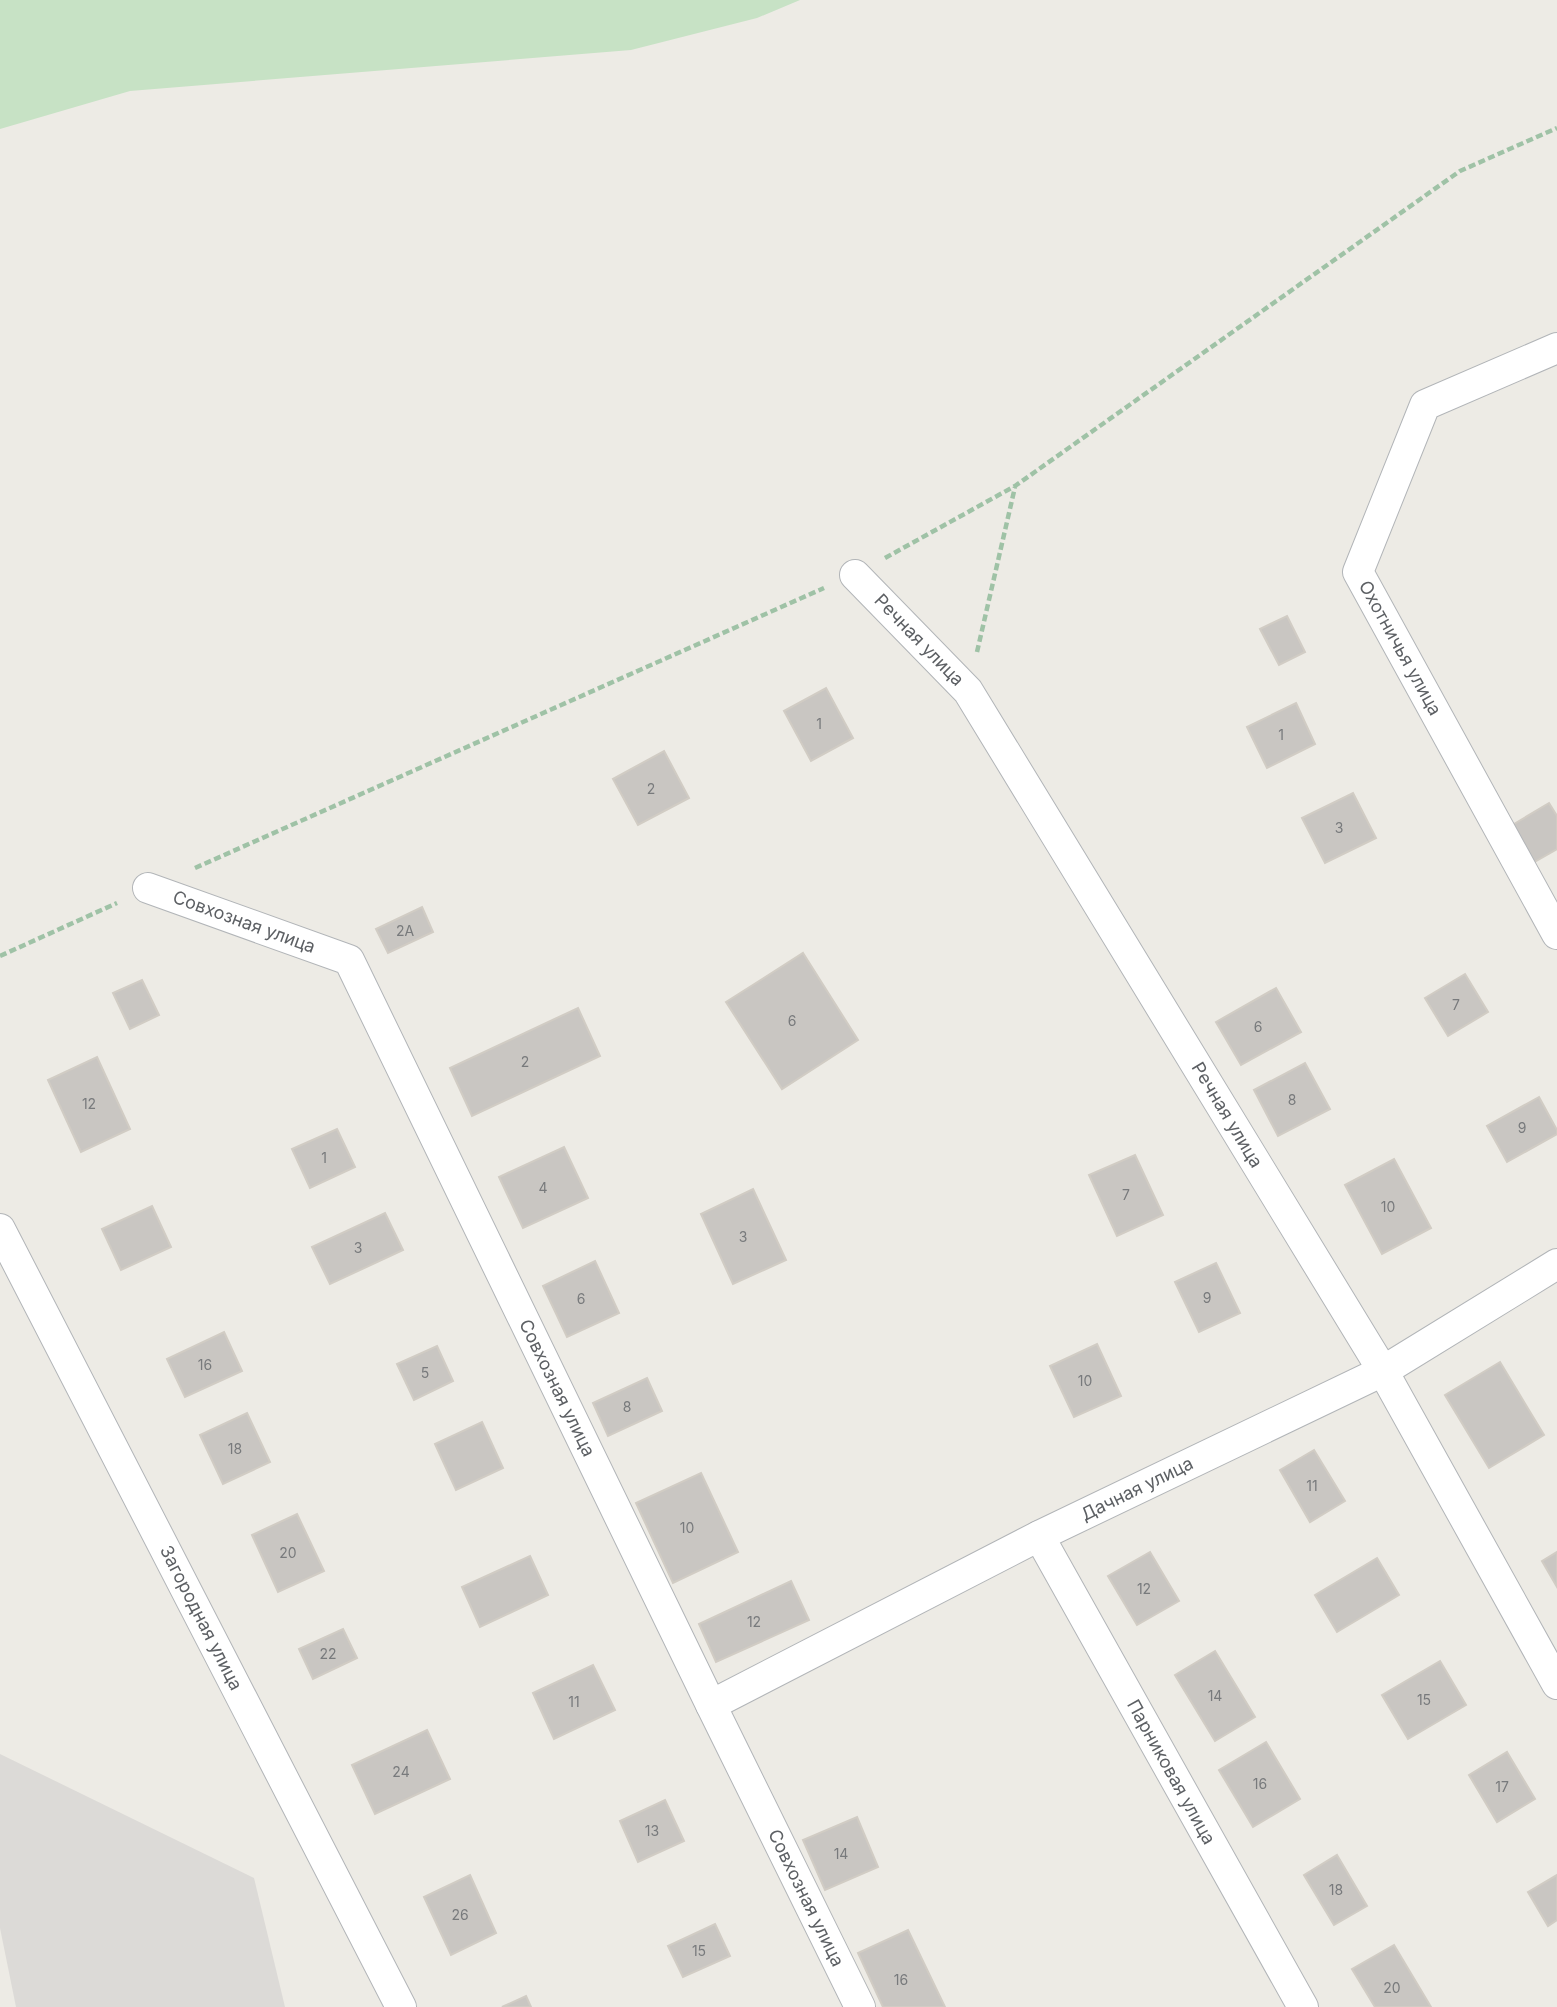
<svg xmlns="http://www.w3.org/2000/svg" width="1557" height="2007" font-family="Inter,sans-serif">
<rect width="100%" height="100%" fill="#edebe5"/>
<path fill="#dcdad7" d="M0,1754L254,1878L285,2007H16L0,1928Z"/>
<path fill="#c7e2c5" d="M0,0H800L757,18L631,50L130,91L0,129Z"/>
<g fill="#c9c6c2" stroke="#d1ccc4" stroke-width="2">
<path d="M1287,616L1305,652L1279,665L1260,629Z"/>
<path d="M826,688L853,738L811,761L784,711Z"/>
<path d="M1296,703L1315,744L1267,768L1247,727Z"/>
<path d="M664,751L689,798L638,825L613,779Z"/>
<path d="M1353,793L1376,838L1325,863L1302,818Z"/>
<path d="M1549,803L1557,816V849L1531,864L1509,827Z"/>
<path d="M422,907L433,932L388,953L376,929Z"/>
<path d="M803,953L858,1040L782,1089L726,1002Z"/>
<path d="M1465,974L1488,1012L1448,1036L1425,998Z"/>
<path d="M142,980L159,1015L130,1029L113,993Z"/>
<path d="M1276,988L1301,1032L1241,1065L1216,1022Z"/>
<path d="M578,1008L600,1056L472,1116L450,1068Z"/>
<path d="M97,1057L130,1129L81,1152L48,1080Z"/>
<path d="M1305,1063L1330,1109L1278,1136L1254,1090Z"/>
<path d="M1539,1097L1557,1130V1134L1507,1162L1487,1126Z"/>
<path d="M337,1129L355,1167L310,1188L292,1149Z"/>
<path d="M564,1147L588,1198L523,1228L499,1177Z"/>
<path d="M1135,1155L1163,1215L1117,1236L1089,1175Z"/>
<path d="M1394,1159L1431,1228L1382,1254L1345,1185Z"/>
<path d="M753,1189L786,1260L733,1284L701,1214Z"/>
<path d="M152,1206L171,1247L121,1270L102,1229Z"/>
<path d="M385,1213L403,1250L330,1284L312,1247Z"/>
<path d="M595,1261L619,1313L567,1337L543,1286Z"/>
<path d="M1216,1263L1240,1313L1199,1332L1175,1282Z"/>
<path d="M224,1332L242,1371L185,1397L167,1359Z"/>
<path d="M1097,1344L1121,1396L1074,1417L1050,1366Z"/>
<path d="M437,1346L453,1381L414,1400L397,1364Z"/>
<path d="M1500,1362L1544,1435L1489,1468L1445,1395Z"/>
<path d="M647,1378L662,1411L608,1436L593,1403Z"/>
<path d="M247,1413L270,1462L223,1484L200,1435Z"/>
<path d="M482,1422L503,1468L456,1490L435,1444Z"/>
<path d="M1314,1450L1345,1501L1310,1522L1280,1470Z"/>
<path d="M701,1473L738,1552L673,1583L636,1503Z"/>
<path d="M297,1514L324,1571L278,1592L252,1535Z"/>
<path d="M1150,1552L1179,1601L1137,1625L1108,1576Z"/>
<path d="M1557,1552V1587L1542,1561Z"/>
<path d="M530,1556L548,1595L480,1627L462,1587Z"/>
<path d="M1377,1558L1399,1595L1337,1632L1315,1595Z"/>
<path d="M791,1581L809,1620L716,1662L699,1624Z"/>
<path d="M343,1629L357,1658L313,1679L299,1649Z"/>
<path d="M1215,1651L1255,1717L1215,1741L1175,1675Z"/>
<path d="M1440,1661L1466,1705L1408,1739L1382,1695Z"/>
<path d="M593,1665L615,1710L554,1739L533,1693Z"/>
<path d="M427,1730L450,1779L375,1814L352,1765Z"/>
<path d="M1266,1742L1300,1799L1253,1827L1219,1770Z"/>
<path d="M1507,1752L1535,1799L1497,1822L1469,1775Z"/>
<path d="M665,1800L684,1841L638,1862L620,1821Z"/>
<path d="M857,1817L878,1867L825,1890L803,1840Z"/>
<path d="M1337,1855L1367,1906L1334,1925L1304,1875Z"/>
<path d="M470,1875L496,1933L451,1955L424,1897Z"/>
<path d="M1557,1875V1920L1548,1926L1528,1892Z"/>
<path d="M715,1924L730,1956L683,1977L668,1946Z"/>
<path d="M908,1930L945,2007H883L858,1953Z"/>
<path d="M1394,1945L1431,2007H1375L1352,1969Z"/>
<path d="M526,1996L531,2007H502Z"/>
</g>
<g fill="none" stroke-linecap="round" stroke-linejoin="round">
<g stroke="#b2b5b8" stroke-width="32">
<g id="street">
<path d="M1557,348L1425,405L1358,572L1557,934"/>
<path d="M855,575L968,691L1383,1371L1557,1684"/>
<path d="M148,888L349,960L711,1705L860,2007"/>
<path d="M0,1229L401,2007"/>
<path d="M1039,1536L1303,2007"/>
<path d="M711,1705L1039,1536L1383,1371L1557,1264"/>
</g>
</g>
<g stroke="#9fc2a6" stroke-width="4.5" stroke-dasharray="7 3.5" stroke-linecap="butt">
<path d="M885,558L1015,486L1460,171L1557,128"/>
<path d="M977,652L1015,487"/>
<path d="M195,868L824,588"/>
<path d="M0,956L117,903"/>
</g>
<use href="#street" stroke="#fff" stroke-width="30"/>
</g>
<g text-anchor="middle" stroke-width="5" stroke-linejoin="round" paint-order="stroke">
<g font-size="14" fill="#787a7c">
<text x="819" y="729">1</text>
<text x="1281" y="740">1</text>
<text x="651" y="794">2</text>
<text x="1339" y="833">3</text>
<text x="405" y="936">2А</text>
<text x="1456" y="1010">7</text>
<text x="792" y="1026">6</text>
<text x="1258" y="1032">6</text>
<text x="525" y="1067">2</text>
<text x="1292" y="1105">8</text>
<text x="89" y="1109">12</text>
<text x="1522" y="1133">9</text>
<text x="324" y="1163">1</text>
<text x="543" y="1193">4</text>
<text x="1126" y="1200">7</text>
<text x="1388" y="1212">10</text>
<text x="743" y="1242">3</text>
<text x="358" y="1253">3</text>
<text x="1207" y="1303">9</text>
<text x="581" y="1304">6</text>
<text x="205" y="1370">16</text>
<text x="425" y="1378">5</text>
<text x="1085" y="1386">10</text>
<text x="627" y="1412">8</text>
<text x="235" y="1454">18</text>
<text x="1312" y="1491">11</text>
<text x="687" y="1533">10</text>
<text x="288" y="1558">20</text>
<text x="1144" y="1594">12</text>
<text x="754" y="1627">12</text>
<text x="328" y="1659">22</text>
<text x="1215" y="1701">14</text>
<text x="1424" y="1705">15</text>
<text x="574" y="1707">11</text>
<text x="401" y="1777">24</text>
<text x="1260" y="1789">16</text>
<text x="1502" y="1792">17</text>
<text x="652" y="1836">13</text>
<text x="841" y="1859">14</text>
<text x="1336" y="1895">18</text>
<text x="460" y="1920">26</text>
<text x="699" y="1956">15</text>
<text x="901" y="1985">16</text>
<text x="1392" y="1993">20</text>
</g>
<g font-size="18" fill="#5d6064" stroke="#fff">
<text transform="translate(919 640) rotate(46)" y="6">Речная улица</text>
<text transform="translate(1400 648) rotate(61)" y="6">Охотничья улица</text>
<text transform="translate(244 922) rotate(20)" y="6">Совхозная улица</text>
<text transform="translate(1227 1115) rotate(59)" y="6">Речная улица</text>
<text transform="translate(557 1388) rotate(64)" y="6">Совхозная улица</text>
<text transform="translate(1137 1489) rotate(-26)" y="6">Дачная улица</text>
<text transform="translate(201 1618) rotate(63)" y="6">Загородная улица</text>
<text transform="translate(1171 1772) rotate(61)" y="6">Парниковая улица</text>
<text transform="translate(806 1898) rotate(64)" y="6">Совхозная улица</text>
</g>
</g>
</svg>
